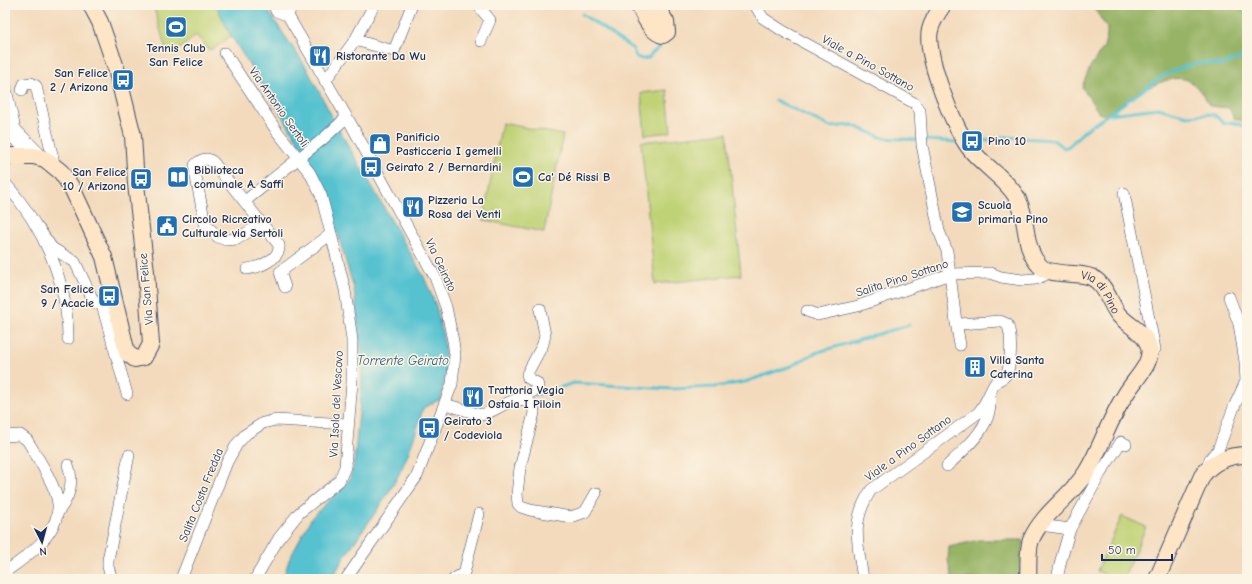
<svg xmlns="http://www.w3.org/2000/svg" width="1252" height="584" font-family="'Comic Neue',sans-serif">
<rect width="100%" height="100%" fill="#fcf5e5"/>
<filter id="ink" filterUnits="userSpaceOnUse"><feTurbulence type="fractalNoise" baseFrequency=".025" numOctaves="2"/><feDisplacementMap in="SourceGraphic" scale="8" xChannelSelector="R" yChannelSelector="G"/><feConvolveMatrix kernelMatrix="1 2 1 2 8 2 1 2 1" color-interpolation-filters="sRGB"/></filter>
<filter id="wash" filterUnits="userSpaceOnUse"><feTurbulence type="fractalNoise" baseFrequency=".012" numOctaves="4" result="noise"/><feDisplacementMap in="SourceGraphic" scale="16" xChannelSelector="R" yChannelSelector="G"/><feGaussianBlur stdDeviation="0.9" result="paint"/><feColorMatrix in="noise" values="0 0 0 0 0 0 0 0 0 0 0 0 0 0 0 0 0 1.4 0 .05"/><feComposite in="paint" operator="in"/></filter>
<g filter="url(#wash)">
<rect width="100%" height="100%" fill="#f3dabc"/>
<g fill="#bfd275" stroke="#6d806a">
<path d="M153,5H216L231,36L215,48L209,50L196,35L181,48L167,53Z"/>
<path d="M667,90L671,132L645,135L641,93Z"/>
<path d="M502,123L563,135L544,232L483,220Z"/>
<path d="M727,133L741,275L655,284L641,142Z"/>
<path d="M1122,516L1146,527L1123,579H1116L1097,571Z"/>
</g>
<g fill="#97b466" stroke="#597262">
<path d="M1092,5H1247V122L1235,119L1229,108L1210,106C1205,99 1199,87 1191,82C1171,67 1122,103 1105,115L1099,113L1082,87L1090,67L1104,47L1107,34V28Z"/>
<path d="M979,540H1023L1019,579H952L948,560L949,547Z"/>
</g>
<path fill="#56c2d0" stroke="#387897" d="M216,5H264L306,67L336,124L424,277L436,306L444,342L446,371L441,399L423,408C416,434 407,461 393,485C375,517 349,545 332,579H283L289,560L312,517L342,488L350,478L354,464L362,381L361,351L354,289L325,191L307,155L231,36Z"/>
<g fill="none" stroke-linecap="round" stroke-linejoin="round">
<g stroke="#56c2d0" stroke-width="3">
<path d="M582,14L633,49L636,57L642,59L649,58L652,53L660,47"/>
<path d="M775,100L830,127L852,125L883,138L919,140"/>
<path d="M1110,114L1158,108L1187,116L1208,114L1215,115L1224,124L1232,122L1247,127"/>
<path d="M924,140L959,142"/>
<path d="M972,143L1004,137L1053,140L1064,148L1069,146L1084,131L1166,74L1189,65L1204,63L1222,65L1247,55"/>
<path d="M536,395L574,383L671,389L715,387L745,382L791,366L815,353L909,325"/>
</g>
</g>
</g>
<g filter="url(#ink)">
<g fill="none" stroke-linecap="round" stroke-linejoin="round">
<g stroke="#3b496c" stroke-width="12">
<g id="street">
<path d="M274,5L276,11L284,14L289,12L292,5"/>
<path d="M755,5L763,18L783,31L916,104L920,111L922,145L939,231L947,251L956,322L960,324L1000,321L1007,324C1012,333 1012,367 1005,376C1003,379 998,379 995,383C989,393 986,404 978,413L871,490C850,522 858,544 863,579"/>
<path d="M287,14L352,126L435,277L446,307L453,341L455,355L452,384L417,476L346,579"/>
<path d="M355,40L394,51L412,5"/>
<path d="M481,41L490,20L481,9L482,5"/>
<path d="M225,53L276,130L310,173L321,195L327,218L345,290L352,340V382L345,467L339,481L299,513L279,538L255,579"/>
<path d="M325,81L355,40L374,5"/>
<path d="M5,85L15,129L44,158"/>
<path d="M22,90L24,84L31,83L36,86L55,167"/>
<path d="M5,132L25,148"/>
<path d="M5,183C43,226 68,281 68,339"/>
<path d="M1124,193L1155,349"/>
<path d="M245,201L323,139L347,117"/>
<path d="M39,229L52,248L75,262L94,302L102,305L127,394"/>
<path d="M247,269C258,268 281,259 279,245L213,162C207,157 201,159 195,165V172L205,224L218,237L226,240L237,239L262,223"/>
<path d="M285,287L280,272L331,234"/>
<path d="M807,311L818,315L858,306L950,274L991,273L1001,277L1022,280L1036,279L1051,272"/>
<path d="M956,322L960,345"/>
<path d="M517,399L536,390L538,386L537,383L528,378L527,374L543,344L545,335L540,309"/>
<path d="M445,404L481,415C498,412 517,389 533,405L534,413L520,468L517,494L518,504L521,507L530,510L571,517L585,512L596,493"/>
<path d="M5,436L20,435L27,440C36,455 57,487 58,504C60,533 27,557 5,572"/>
<path d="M947,466C965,449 992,427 990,400"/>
<path d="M1207,467L1210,459L1218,450L1234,407L1246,381L1245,362L1239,324L1229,297"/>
<path d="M58,512C69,498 75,483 68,465"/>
<path d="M1040,525L1070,529"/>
<path d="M112,579L108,567V560L129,455"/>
<path d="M181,579L227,462L237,444L246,434L263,423L276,420L348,424"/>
<path d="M454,579L464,573L479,514"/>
<path d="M1057,579L1061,560L1070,529L1100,474L1121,442L1126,444"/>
</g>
</g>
<g stroke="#3b496c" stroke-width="18">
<g id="secondary">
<path d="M639,5C643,15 651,33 663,35L667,32L666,22L655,5"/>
<path id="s1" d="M943,5C938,12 932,22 930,30C924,54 955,132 971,150C984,166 1005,178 1016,196C1029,217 1022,248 1040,266C1050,277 1077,271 1091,277C1106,284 1109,302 1118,314C1127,325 1143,331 1148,344C1151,351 1149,359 1146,365C1140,376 1130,386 1124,397C1109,420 1101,448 1087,471C1072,496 1043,512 1031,540C1027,550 1029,568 1028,579"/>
<path d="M5,156H34L45,159L61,172L72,188L104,257L127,353L135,359L144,357L151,344L146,272L136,184L133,136L116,68L100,22L91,5"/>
<path d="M1157,579L1202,476C1213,461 1229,455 1247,455"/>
</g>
</g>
<use href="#street" stroke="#fff" stroke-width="11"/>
<use href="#secondary" stroke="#fde5c5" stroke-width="16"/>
</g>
</g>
<defs>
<g id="stadium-square" transform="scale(1.15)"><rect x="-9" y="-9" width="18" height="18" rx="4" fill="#1f6fb2" stroke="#fcf5e5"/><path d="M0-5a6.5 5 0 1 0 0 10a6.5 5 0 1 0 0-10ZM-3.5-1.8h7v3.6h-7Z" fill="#fff"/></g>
<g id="restaurant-square" transform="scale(1.15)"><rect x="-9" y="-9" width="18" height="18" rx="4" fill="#1f6fb2" stroke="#fcf5e5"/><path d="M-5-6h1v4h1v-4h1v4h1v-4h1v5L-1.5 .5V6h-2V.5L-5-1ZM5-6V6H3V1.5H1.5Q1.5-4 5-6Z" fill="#fff"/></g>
<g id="bus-square" transform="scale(1.15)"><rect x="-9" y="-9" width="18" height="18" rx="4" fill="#1f6fb2" stroke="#fcf5e5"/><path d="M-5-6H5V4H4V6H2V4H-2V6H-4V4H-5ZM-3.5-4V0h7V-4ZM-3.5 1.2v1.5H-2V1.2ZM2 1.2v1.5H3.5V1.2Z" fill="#fff"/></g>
<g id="shop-square" transform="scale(1.15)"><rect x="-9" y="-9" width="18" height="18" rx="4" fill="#1f6fb2" stroke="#fcf5e5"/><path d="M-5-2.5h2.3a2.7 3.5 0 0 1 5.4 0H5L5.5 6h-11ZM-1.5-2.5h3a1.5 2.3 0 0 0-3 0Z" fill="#fff"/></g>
<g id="library-square" transform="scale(1.15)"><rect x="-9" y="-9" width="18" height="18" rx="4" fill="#1f6fb2" stroke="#fcf5e5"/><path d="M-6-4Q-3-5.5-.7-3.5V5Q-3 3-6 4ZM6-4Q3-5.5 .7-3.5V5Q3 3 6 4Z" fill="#fff"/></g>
<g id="school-square" transform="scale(1.15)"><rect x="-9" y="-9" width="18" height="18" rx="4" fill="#1f6fb2" stroke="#fcf5e5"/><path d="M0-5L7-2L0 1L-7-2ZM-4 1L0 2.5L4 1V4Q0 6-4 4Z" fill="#fff"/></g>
<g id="civic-square" transform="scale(1.15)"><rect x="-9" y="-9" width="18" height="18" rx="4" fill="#1f6fb2" stroke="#fcf5e5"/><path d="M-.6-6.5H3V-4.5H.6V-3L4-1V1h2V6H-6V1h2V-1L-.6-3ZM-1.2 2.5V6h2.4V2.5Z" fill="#fff"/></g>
<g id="building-square" transform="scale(1.15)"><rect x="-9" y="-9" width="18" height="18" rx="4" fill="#1f6fb2" stroke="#fcf5e5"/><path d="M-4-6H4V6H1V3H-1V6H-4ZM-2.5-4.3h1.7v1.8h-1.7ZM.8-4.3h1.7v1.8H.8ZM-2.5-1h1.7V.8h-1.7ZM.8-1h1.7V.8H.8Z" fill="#fff"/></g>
</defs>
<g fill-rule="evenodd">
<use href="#stadium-square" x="176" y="27"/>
<use href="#restaurant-square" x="320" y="56"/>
<use href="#bus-square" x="123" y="80"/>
<use href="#bus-square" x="972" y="141"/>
<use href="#shop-square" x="380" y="144"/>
<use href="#bus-square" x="371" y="167"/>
<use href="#library-square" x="178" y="177"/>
<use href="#stadium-square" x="523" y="177"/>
<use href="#bus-square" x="141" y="179"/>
<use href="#restaurant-square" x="413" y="207"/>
<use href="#school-square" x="962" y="212"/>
<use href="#civic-square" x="167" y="226"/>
<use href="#bus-square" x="109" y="296"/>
<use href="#building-square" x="975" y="367"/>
<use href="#restaurant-square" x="473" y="397"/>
<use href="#bus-square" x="429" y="428"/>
</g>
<g text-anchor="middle" stroke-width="3" stroke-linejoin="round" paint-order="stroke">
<g font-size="12" font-weight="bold" fill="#1b2f5e" stroke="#fcf5e5" text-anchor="start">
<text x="176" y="52" text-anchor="middle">Tennis Club<tspan x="176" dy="14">San Felice</tspan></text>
<text x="336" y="60">Ristorante Da Wu</text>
<text x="108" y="77" text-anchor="end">San Felice<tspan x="108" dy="14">2 / Arizona</tspan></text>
<text x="396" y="141">Panificio<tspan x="396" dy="14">Pasticceria I gemelli</tspan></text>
<text x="988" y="145">Pino 10</text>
<text x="386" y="171">Geirato 2 / Bernardini</text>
<text x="194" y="174">Biblioteca<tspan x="194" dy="14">comunale A. Saffi</tspan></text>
<text x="126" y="176" text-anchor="end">San Felice<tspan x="126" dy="14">10 / Arizona</tspan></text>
<text x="538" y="181">Ca' Dé Rissi B</text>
<text x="428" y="204">Pizzeria La<tspan x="428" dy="14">Rosa dei Venti</tspan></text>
<text x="978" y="209">Scuola<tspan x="978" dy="14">primaria Pino</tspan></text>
<text x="182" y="223">Circolo Ricreativo<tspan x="182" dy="14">Culturale via Sertoli</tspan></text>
<text x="94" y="293" text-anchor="end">San Felice<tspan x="94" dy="14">9 / Acacie</tspan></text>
<text x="990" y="364">Villa Santa<tspan x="990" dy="14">Caterina</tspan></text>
<text x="488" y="394">Trattoria Vegia<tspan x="488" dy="14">Ostaia I Piloin</tspan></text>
<text x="444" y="425">Geirato 3<tspan x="444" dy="14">/ Codeviola</tspan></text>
</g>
<g font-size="12" fill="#1b2f5e" stroke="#fcf5e5">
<text transform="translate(868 63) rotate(29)" y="4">Viale a Pino Sottano</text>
<text transform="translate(279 107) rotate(55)" y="4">Via Antonio Sertoli</text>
<text transform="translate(441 265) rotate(65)" y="4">Via Geirato</text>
<text transform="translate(902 278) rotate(-18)" y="4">Salita Pino Sottano</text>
<text transform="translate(146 289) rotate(-95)" y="4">Via San Felice</text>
<text dy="4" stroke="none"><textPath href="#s1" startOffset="367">Via di Pino</textPath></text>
<text transform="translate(336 404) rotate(-87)" y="4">Via Isola del Vescovo</text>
<text transform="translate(908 448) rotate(-36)" y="4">Viale a Pino Sottano</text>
<text transform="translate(201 495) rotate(-68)" y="4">Salita Costa Fredda</text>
</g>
<g font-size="13" font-style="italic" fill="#2d5b80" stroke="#fcf5e5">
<text x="403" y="365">Torrente Geirato</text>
</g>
</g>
<rect width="1252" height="584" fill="none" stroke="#fcf5e5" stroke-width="20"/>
<g transform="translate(42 542) rotate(174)" stroke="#fcf5e5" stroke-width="3" paint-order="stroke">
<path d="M0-3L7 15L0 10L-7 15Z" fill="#1b2f5e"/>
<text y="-6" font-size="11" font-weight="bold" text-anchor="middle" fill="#1b2f5e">N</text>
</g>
<path d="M1102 554v6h70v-6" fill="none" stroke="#1b2f5e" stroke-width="2"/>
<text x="1108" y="554" font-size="12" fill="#1b2f5e" stroke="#fcf5e5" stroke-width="3" paint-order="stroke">50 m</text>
</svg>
